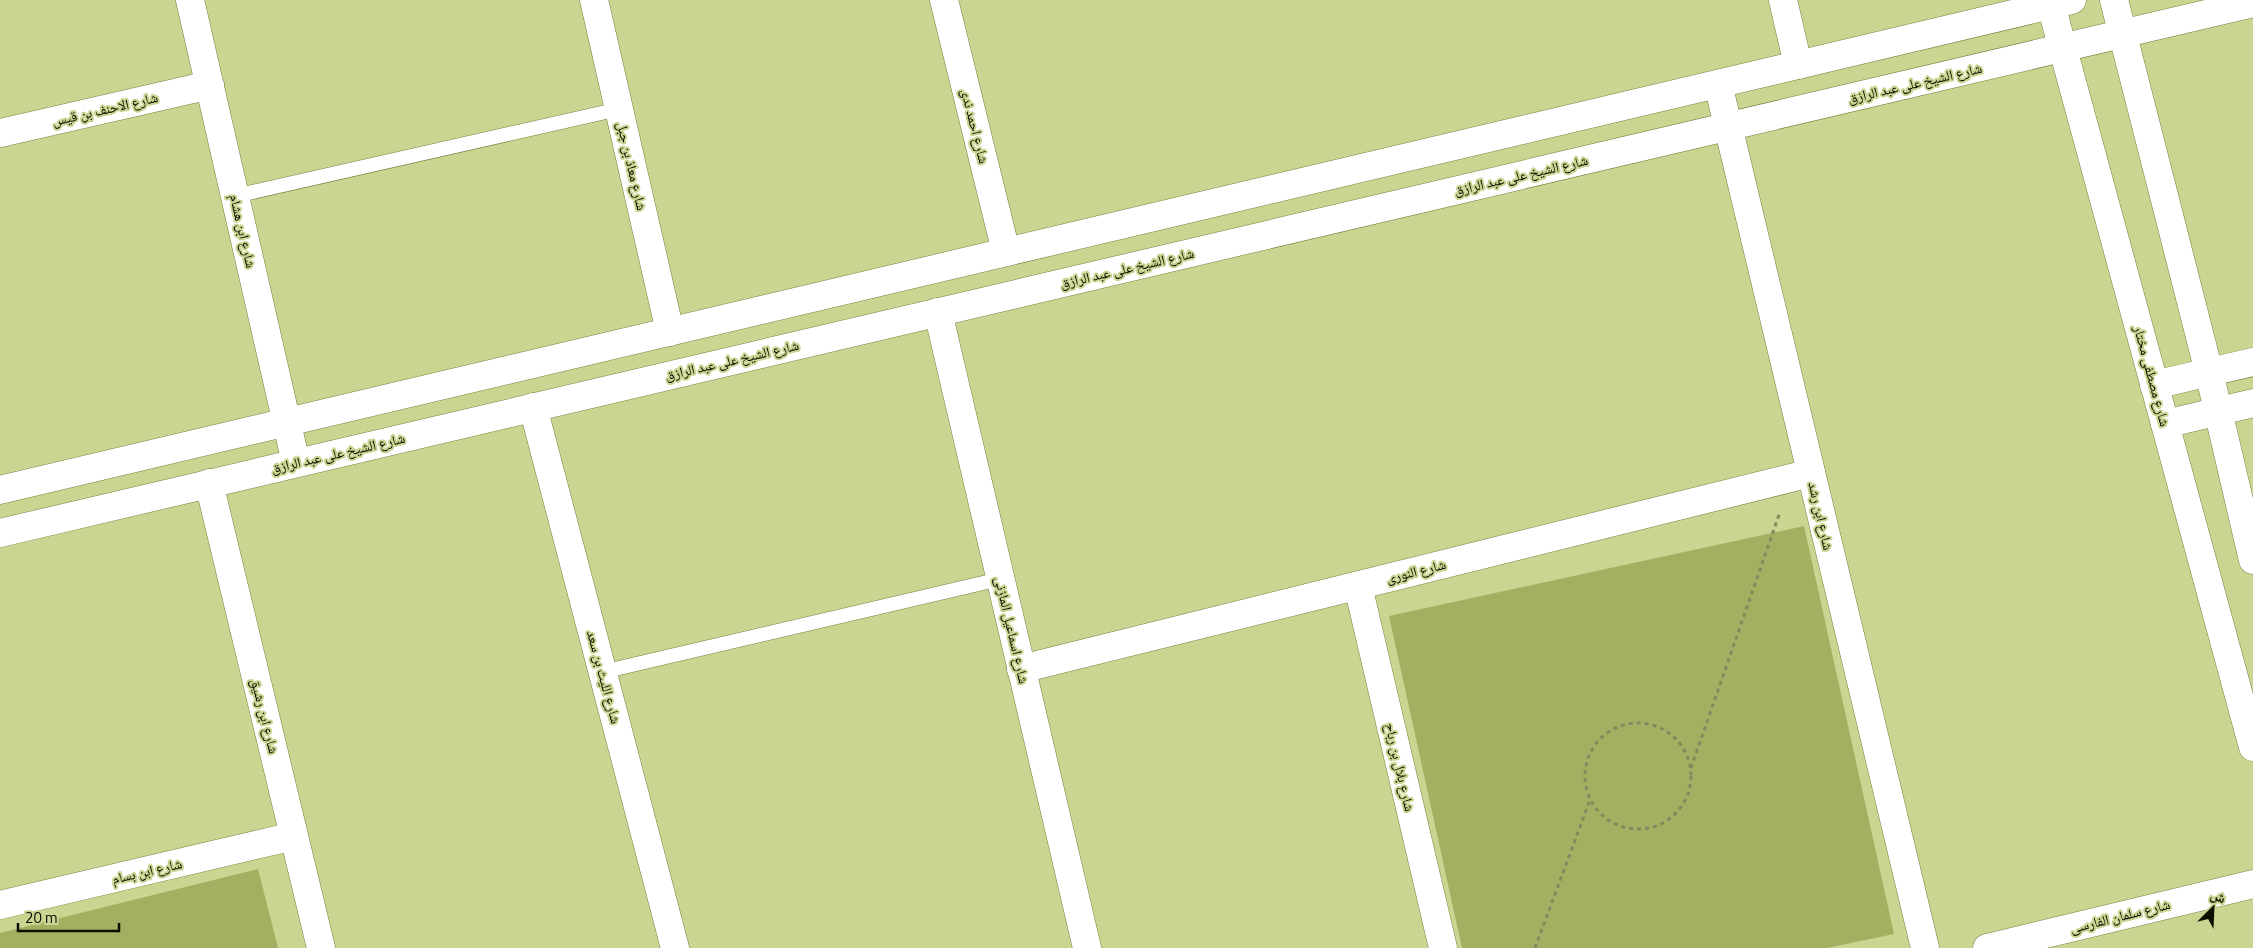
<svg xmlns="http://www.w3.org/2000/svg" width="2253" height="948" font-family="'Titillium Web','Noto Naskh Arabic',sans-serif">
<rect width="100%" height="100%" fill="#c9d591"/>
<g fill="#a4b061">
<path d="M1804,526L1894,934L1827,948H1462L1389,616Z"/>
<path d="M258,869L278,948H0V933Z"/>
</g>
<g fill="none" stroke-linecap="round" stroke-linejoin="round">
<g stroke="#788140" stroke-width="15">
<g id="lane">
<path d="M235,196L619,109"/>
<path d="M602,672L1000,579"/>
</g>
</g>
<g stroke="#788140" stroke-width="29">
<g id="street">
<path d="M190,0L296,463"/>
<path d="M594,0L670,332"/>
<path d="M944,0L1006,252"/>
<path d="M1783,0L1798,65"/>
<path d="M2114,0L2209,372L2253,560"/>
<path d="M2051,5L2253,747"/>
<path d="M1718,84L1925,948"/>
<path d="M0,133L210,85"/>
<path d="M938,312L1087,948"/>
<path d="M2154,385L2253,362"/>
<path d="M533,407L675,948"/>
<path d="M2165,424L2253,403"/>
<path d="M209,483L321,948"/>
<path d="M0,490L2072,0"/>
<path d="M0,533L2253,3"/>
<path d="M1358,586L1443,948"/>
<path d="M1021,669L1811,473"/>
<path d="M0,905L294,836"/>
<path d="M1987,948L2253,884"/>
</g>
</g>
<g stroke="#828a5b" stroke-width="3" stroke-dasharray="4 4" stroke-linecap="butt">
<circle cx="1638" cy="776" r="53"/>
<path d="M1691,768L1780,512"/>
<path d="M1535,948L1590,800"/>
</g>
<use href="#lane" stroke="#fff" stroke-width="14"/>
<use href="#street" stroke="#fff" stroke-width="28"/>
</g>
<g text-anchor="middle" stroke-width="4" stroke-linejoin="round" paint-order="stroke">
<g font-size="14" fill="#0c0e00" stroke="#c9d591">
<text transform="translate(1915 83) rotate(-13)" y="5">شارع الشيخ على عبد الرازق</text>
<text transform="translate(105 109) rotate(-13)" y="5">شارع الاحنف بن قيس</text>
<text transform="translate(975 126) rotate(76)" y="5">شارع احمد ندى</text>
<text transform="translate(632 166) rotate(77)" y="5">شارع معاذ بن جبل</text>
<text transform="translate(1521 175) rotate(-13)" y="5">شارع الشيخ على عبد الرازق</text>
<text transform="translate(243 231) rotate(77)" y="5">شارع ابن هشام</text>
<text transform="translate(1127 268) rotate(-13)" y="5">شارع الشيخ على عبد الرازق</text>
<text transform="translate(732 360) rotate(-13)" y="5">شارع الشيخ على عبد الرازق</text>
<text transform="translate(2152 376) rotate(75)" y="5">شارع مصطفى مختار</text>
<text transform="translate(338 453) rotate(-13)" y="5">شارع الشيخ على عبد الرازق</text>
<text transform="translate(1821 516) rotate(77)" y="5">شارع ابن رشد</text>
<text transform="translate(1416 571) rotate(-14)" y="5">شارع النورى</text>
<text transform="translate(1012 630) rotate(77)" y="5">شارع اسماعيل المازنى</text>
<text transform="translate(604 677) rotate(75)" y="5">شارع الليث بن سعد</text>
<text transform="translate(265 716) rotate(76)" y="5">شارع ابن رشيق</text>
<text transform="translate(1400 767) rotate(77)" y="5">شارع بلال بن رباح</text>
<text transform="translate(147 871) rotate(-13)" y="5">شارع ابن بسام</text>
<text transform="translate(2120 916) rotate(-14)" y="5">شارع سلمان الفارسى</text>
</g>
</g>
<g transform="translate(2213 908) rotate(24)" stroke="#c9d591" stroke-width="4" paint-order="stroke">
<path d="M0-4L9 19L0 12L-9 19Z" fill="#0c0e00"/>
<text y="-8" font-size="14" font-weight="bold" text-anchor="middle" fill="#0c0e00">ش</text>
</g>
<path d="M18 923v8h101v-8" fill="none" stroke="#0c0e00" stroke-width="2.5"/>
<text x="25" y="923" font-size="15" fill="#0c0e00" stroke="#c9d591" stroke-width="4" paint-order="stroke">20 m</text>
</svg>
